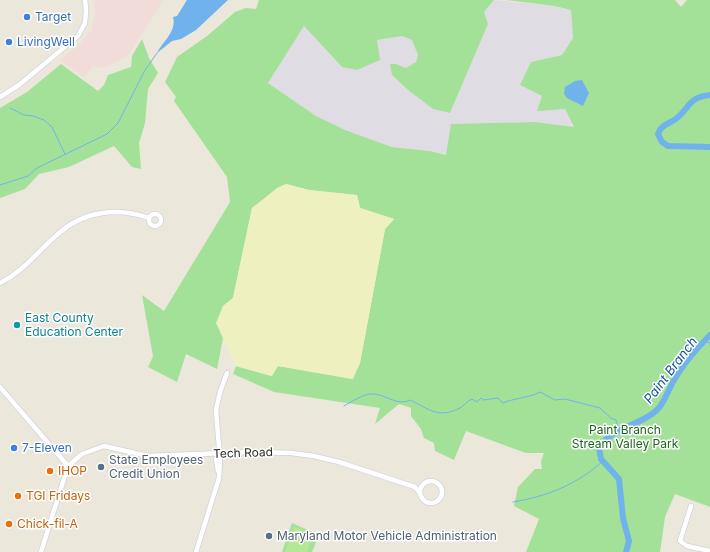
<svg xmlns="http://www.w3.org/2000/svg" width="710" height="552" font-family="Inter,sans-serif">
<rect width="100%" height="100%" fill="#ebe8db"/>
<path fill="#e0dce4" d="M494,0L555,6L571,10L573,38L562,55L531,62L542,96L565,109L574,128L535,122L452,124L447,155L430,151L392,147L345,130L316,116L268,83L304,26L342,67L377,40L402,36L412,40L418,54L416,62L406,68L396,64L392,75L408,90L433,109L450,113L488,24L484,12Z"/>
<path fill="#f2dcd9" d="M93,0H164L127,57L103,68L93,66L84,78L60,60L80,44L91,31L95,13Z"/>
<g fill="#a3e199">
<path d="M259,0H494L484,12L488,24L450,113L433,109L408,90L392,75L390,64H396L406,68L416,62L418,55L412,40L402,36L377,40L380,60L357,70L342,67L304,26L268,83L316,116L345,130L392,147L430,151L446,155L451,124L535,122L574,127L565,109L537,111L542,96L520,85L531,62L562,55L573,38L571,10L555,6L505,0H675L681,7L687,0H710V507L675,494L665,517L660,552H526L539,519L514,506L518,487L535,469H542L541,461L544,453H526L466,431L454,460L435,451L434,443L424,438L421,429L411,416V408L399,404L375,424L380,408L274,392L233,374L236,366L271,376L278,366L353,379L360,363L385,229L394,219L360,208L357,195L309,190L286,184L252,208L233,298L223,306L217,323L223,338L217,369L186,354L177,382L148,367L153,356L142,295L164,311L230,202L227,177L174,101L176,97L165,82L177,57L207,36L235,12L246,8L256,9Z"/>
<path d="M142,39L149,58L158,73L148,89L145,123L139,143L141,169L132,167L114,146L69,167L39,174L25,189L0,198V108L27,92L61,64L98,91L104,85L108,75L131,67L132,56Z"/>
<path d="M292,523L319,535L312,552H282Z"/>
</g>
<path fill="#eef0bf" d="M286,184L309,190L357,195L360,208L394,219L385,229L360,363L352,379L278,366L272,376L236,366L216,323L223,306L233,298L252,208L277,188Z"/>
<path fill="#b4e895" d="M294,527L314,534L307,552H285Z"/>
<g fill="#70b2eb">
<path d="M187,0H228L196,30L181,39L172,41L157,53C162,42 177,32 173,17L177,16Z"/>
<path d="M582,80L589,93L583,106L567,98L564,94L565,87L575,81Z"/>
</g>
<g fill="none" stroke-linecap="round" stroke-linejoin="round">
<g stroke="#70b2eb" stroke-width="1">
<path d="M10,108L24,115L33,116L44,120L52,127L65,154"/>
<path d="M0,185L28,176L37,168L107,134L118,123L145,70L157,53"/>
<path d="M704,341L710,343"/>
<path d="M344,406C351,402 362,395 370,394C385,393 397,407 410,400C429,409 438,419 460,408C464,406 467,401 472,399L477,402L481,398L484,400L498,398L503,403C514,398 529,398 540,392L555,400L565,399L600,408L611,418L616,420L618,431"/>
<path d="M513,502C548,496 576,485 603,461"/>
</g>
<g stroke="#70b2eb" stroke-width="6">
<path d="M710,95C689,97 690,107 677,118C670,124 661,124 658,134L662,142L668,146L710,147"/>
<path d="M626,552L629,541L623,518L619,479L601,459L599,448C612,427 640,426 657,410C665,402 668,390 674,380C683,364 697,348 710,335"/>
</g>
<g stroke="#d1d1e2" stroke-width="6">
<g id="minor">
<path d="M0,97L19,85L78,36L85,23L86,10L85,0"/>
<circle cx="155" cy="220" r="6"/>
<path d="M0,283C24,271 38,251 58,234C83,211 117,207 149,218"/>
<path d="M0,387L68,466"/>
<path d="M218,471L216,459L219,454"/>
<circle cx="431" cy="492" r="11"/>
<path d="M691,506L680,541L687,546L710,551"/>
<path d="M41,552L68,466L82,454L104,446L148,456L251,452L291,453L314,456L339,462L415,487L420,493"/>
<path d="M196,552L219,478L220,459L216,410L220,392L227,373"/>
</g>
</g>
<use href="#minor" stroke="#fff" stroke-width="4.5"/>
</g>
<g fill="#3f7fe0" stroke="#fff" stroke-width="1.5">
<circle cx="27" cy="17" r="4"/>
<circle cx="9" cy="42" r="4"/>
<circle cx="14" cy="448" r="4"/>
</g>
<circle fill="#0f9aa8" stroke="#fff" stroke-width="1.5" cx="17" cy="325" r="4"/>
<g fill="#5c6f8a" stroke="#fff" stroke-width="1.5">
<circle cx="101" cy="467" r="4"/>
<circle cx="269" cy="536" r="4"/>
</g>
<g fill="#e8710a" stroke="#fff" stroke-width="1.5">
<circle cx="50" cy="471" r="4"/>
<circle cx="18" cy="496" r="4"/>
<circle cx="9" cy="524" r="4"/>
</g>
<g text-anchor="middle" stroke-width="3" stroke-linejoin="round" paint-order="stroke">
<g font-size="12" fill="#366cbe" stroke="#fff" text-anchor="start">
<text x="35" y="21">Target</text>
<text x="17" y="46">LivingWell</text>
<text x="22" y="452">7-Eleven</text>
</g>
<g font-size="12" fill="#0d838f" stroke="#fff" text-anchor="start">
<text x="25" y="322">East County<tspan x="25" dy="14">Education Center</tspan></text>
</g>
<g font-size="12" fill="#1c641b" stroke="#fff">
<text x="625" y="434">Paint Branch<tspan x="625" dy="14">Stream Valley Park</tspan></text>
</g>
<g font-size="12" fill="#292929" stroke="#fff">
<text transform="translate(243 453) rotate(-2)" y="4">Tech Road</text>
</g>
<g font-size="12" fill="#4e5e75" stroke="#fff" text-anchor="start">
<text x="109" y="464">State Employees<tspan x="109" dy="14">Credit Union</tspan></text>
<text x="277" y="540">Maryland Motor Vehicle Administration</text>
</g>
<g font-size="12" fill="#c56008" stroke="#fff" text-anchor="start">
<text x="58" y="475">IHOP</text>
<text x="26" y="500">TGI Fridays</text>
<text x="17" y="528">Chick-fil-A</text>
</g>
<g font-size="13" font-style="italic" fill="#104e96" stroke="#fff">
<text transform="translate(670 370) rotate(-53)" y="5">Paint Branch</text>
</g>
</g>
</svg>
